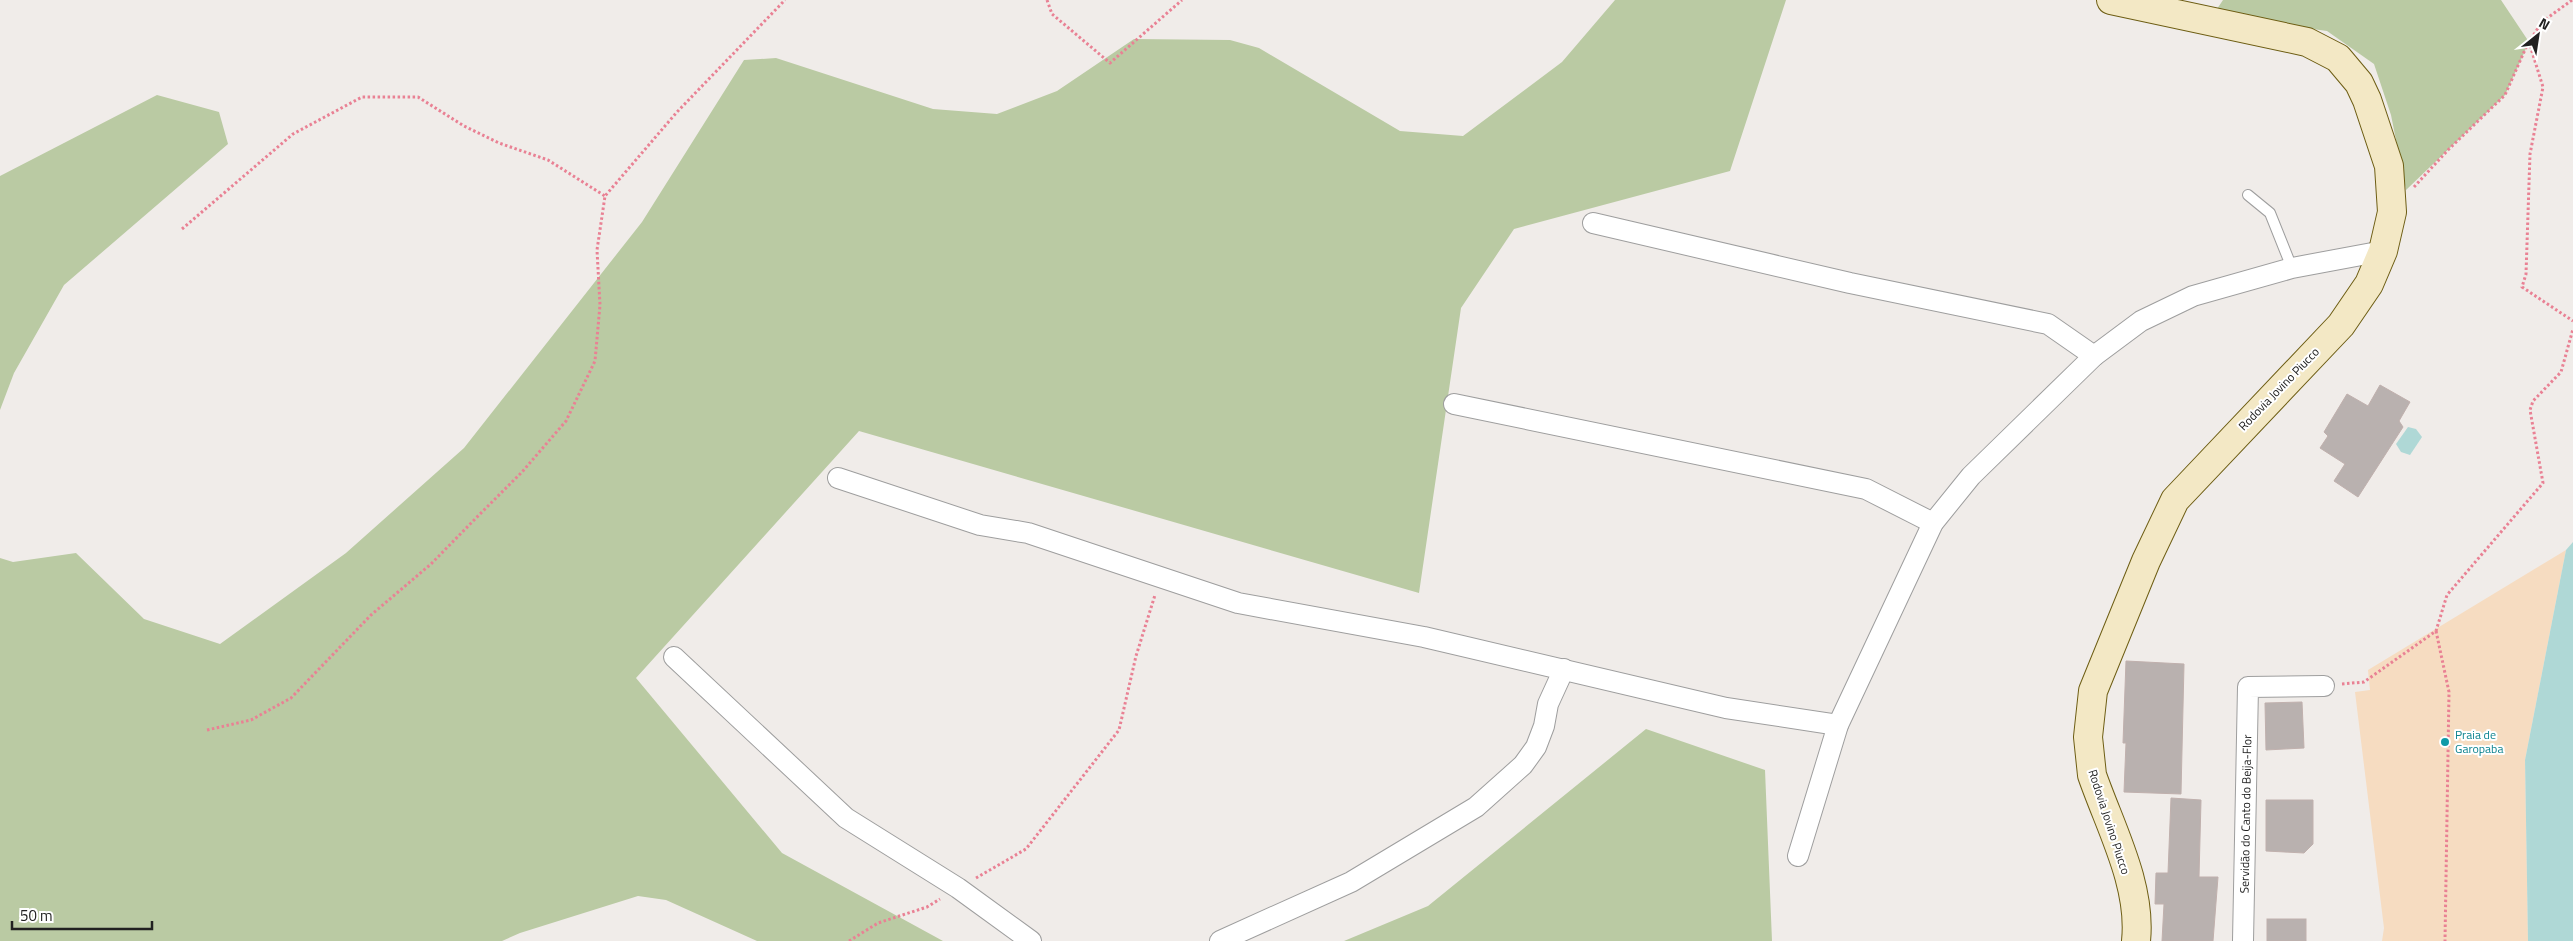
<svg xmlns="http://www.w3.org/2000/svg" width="2573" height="941" font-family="'Titillium Web',sans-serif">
<rect width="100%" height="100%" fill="#f0ece9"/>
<g fill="#bacaa3">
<path d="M1615,0H1786L1730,171L1514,229L1461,308L1419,593L859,431L636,678L782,853L943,941H757L666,900L638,896L520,933L502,941H0V558L13,562L76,553L144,619L220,644L346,553L464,448L642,222L744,60L776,58L933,109L997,114L1057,91L1134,39L1230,40L1259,48L1400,131L1463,136L1562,62Z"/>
<path d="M2223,0H2501L2529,42L2505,95L2406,190L2391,115L2374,64L2327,31L2213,15Z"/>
<path d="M157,95L219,112L228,144L64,285L14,373L0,410V176Z"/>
<path d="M1646,729L1765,770L1772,941H1344L1428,906Z"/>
</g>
<path fill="#f6dcc1" d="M2566,550L2525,760L2528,941H2382L2384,928L2355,692L2370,690L2368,670Z"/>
<g fill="#afd8d6">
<path d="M2408,427L2416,429L2422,437L2410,455L2401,452L2396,444Z"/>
<path d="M2573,542V941H2528L2525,760L2566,550Z"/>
</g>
<g fill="#b9b1af" stroke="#c0b0ad">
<path d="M2380,385L2410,402L2399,421L2403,427L2358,497L2334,481L2345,464L2320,448L2328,436L2324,432L2347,394L2368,406Z"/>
<path d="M2126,661L2184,664L2181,794L2124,792L2126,743H2123Z"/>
<path d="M2302,702L2304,748L2266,750L2265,703Z"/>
<path d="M2171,798L2201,800L2199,877H2218L2213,941H2162L2164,904H2155L2156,873H2168Z"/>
<path d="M2266,800H2313V844L2304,853L2266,851Z"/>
<rect x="2267" y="919" width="39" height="22"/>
</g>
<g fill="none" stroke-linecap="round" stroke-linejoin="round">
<g stroke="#9e9e9e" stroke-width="12">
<path id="service" d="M2248,195L2270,213L2292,268"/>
</g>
<g stroke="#9e9e9e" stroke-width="22">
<g id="minor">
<path d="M1593,223L1850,283L2048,324L2094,356"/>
<path d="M1454,404L1866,489L1933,523"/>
<path d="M838,478L980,525L1028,533L1238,603L1424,637L1726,708L1838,725"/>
<path d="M674,657L846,818L958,888L1031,941"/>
<path d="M1798,856L1838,725L1933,523L1971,476L2094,356L2141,321L2193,296L2292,268L2383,251"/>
<path d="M1220,941L1351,882L1476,807L1523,765L1536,747L1544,726L1548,704L1564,669"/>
<path d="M2243,941L2248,687L2324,686"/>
</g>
</g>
<g stroke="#6d5d13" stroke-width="30">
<path id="secondary" d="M2111,0L2307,42L2338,58L2359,83L2367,100L2389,166L2392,212L2383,251L2369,284L2341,325L2175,500L2146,561L2093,691L2088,737L2092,775C2110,827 2142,885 2136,941"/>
</g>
<g stroke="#e98194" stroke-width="3" stroke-dasharray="2.5 2.5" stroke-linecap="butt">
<path d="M1047,0L1052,14L1110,63L1182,0"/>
<path d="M2572,0L2542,22L2529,42L2543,87L2530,154L2526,274L2522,287L2573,321"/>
<path d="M2414,187L2448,150L2505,95L2528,43"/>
<path d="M182,229L293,134L362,97H418L464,126L499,143L548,160L605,196"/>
<path d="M2436,631L2449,692L2445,941"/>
<path d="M2342,684L2364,682L2436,631L2447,595L2543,483L2530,410L2533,401L2561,372L2573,329"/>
<path d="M207,730L251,720L291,698L371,615L431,564L479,515L522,472L566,421L595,361L600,305L597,250L605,196L677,112L785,0"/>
<path d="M976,878L1026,849L1119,730L1136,656L1155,595"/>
<path d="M849,941L878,923L927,907L940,899"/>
</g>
<use href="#service" stroke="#fff" stroke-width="10"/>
<use href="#minor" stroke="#fff" stroke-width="20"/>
<use href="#secondary" stroke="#f3e8c5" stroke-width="28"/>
</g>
<circle fill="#0f9aa8" stroke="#fff" stroke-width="2" cx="2445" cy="742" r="5"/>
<g text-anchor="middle" stroke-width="4" stroke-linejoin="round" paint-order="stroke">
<g font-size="12" fill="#212121" stroke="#fff">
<text transform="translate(2279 389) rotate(-46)" y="4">Rodovia Jovino Piucco</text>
<text transform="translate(2246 814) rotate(-89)" y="4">Servidão do Canto do Beija-Flor</text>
<text transform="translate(2109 822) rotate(72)" y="4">Rodovia Jovino Piucco</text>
</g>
<g font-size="12" fill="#0d838f" stroke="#fff" text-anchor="start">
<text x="2455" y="739">Praia de<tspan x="2455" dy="14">Garopaba</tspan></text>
</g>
</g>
<g transform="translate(2538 35) rotate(30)" stroke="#ffffff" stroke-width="4" paint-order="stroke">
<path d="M0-4L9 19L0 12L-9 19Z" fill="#212121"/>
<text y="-8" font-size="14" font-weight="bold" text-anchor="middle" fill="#212121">N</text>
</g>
<path d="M12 921v8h140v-8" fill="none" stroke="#212121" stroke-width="2.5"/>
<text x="20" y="921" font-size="15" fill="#212121" stroke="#ffffff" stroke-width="4" paint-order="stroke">50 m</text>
</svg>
